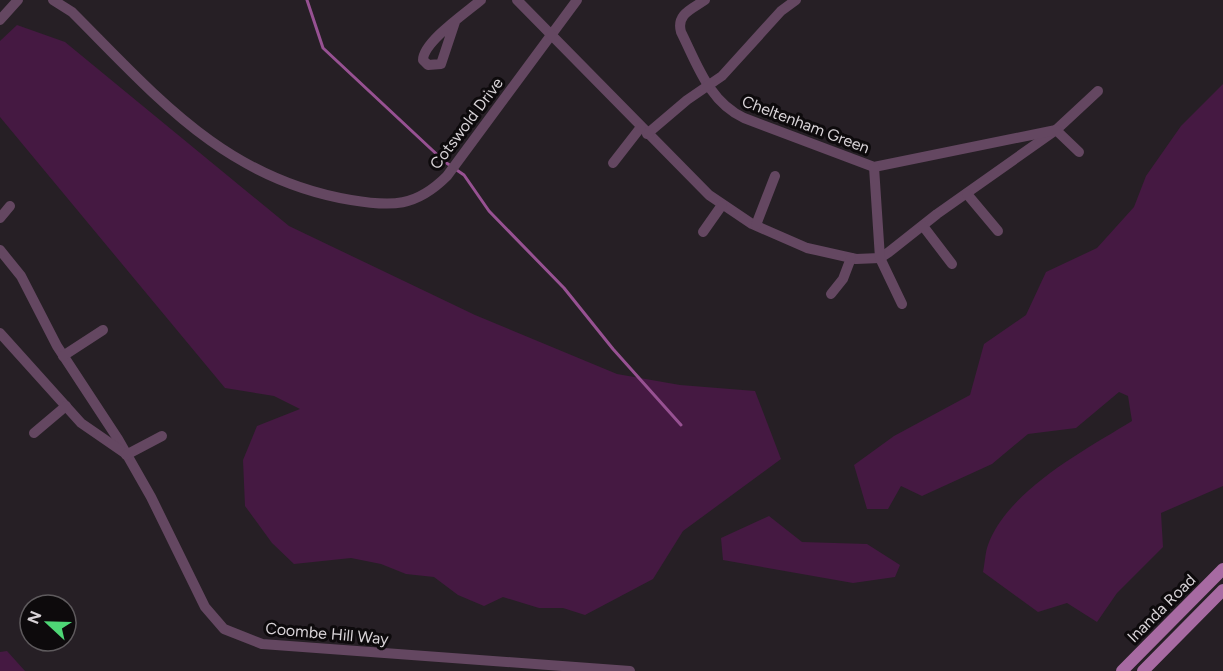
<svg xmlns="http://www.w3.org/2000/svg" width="1223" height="671" font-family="Figtree,sans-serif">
<rect width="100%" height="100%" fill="#261f25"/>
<g fill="#451942">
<path d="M17,25L65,42L289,226L475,315L617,374L680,385L755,391L781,459L683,531L653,579L585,615L563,608H539L503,597L484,606L458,595L434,577L406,574L381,564L351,558L294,564L272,543L245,506L243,460L257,426L300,409L274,396L225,388L0,117V41Z"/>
<path d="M1223,84V486L1161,513L1163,547L1117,593L1097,622L1067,603L1038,612L983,572C985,563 985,553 988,545C1008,490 1085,450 1132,421L1128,396L1119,392L1076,428L1028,434L992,464L922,496L901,486L888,509H867L854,465L894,436L970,395L984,344L1026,315L1046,272L1097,248L1134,207L1146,176L1181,126Z"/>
<path d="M769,516L802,542L867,544L900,565L895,577L853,583L723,560L721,538Z"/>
<path d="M7,651L25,671H0V652Z"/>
</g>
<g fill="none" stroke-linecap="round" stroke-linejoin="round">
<path stroke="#975192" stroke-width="3" d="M307,0L323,48L445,162L464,175L489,211L564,288L613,349L681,425"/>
<g stroke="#644761" stroke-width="10">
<path d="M53,0L72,12C157,97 225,179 351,200C392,207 416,207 447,176L577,0"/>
<path d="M517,0L709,195L752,224L807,248L856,259L880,258L889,252L937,214L1056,130L1098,91"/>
<path d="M705,0C692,9 676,14 681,32C697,64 709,102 744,118L874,167L1056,130L1079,152"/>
<path d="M0,20L18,0"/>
<path d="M455,22L441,64L428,65L423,60C423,42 467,12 481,0"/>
<path d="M647,134L687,100L722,76L781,11L796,0"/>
<path d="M613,163L641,127"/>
<path d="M874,167L880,258L902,304"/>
<path d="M967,194L998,231"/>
<path d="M0,218L10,206"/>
<path d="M756,225L775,176"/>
<path d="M923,226L952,264"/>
<path d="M703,232L722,205"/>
<path d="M0,250L21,276L57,346L118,439L151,497L205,607L224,629L262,644L630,671"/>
<path d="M831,294L843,279L851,258"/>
<path d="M0,333L81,423L126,454"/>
<path d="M63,356L103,330"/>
<path d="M34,433L66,406"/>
<path d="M126,455L162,436"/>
</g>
<g stroke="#a76aa2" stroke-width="12">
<path d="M1122,671L1223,569"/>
<path d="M1143,671L1223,590"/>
</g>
</g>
<g text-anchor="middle" stroke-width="6" stroke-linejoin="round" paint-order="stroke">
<g font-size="16" fill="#d8d3d7" stroke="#0d0a0c">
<text transform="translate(466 123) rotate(-53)" y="6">Cotswold Drive</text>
<text transform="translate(806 124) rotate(21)" y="6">Cheltenham Green</text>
<text transform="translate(1161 608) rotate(-45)" y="6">Inanda Road</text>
<text transform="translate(327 633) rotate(5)" y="6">Coombe Hill Way</text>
</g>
</g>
<g transform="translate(48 623) rotate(292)"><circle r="28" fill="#0d0a0c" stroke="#5e5a5d" stroke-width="1.5"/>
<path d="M0-4.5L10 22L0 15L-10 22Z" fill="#4ed676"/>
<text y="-9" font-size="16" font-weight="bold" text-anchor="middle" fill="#d8d3d7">N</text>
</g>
</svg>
